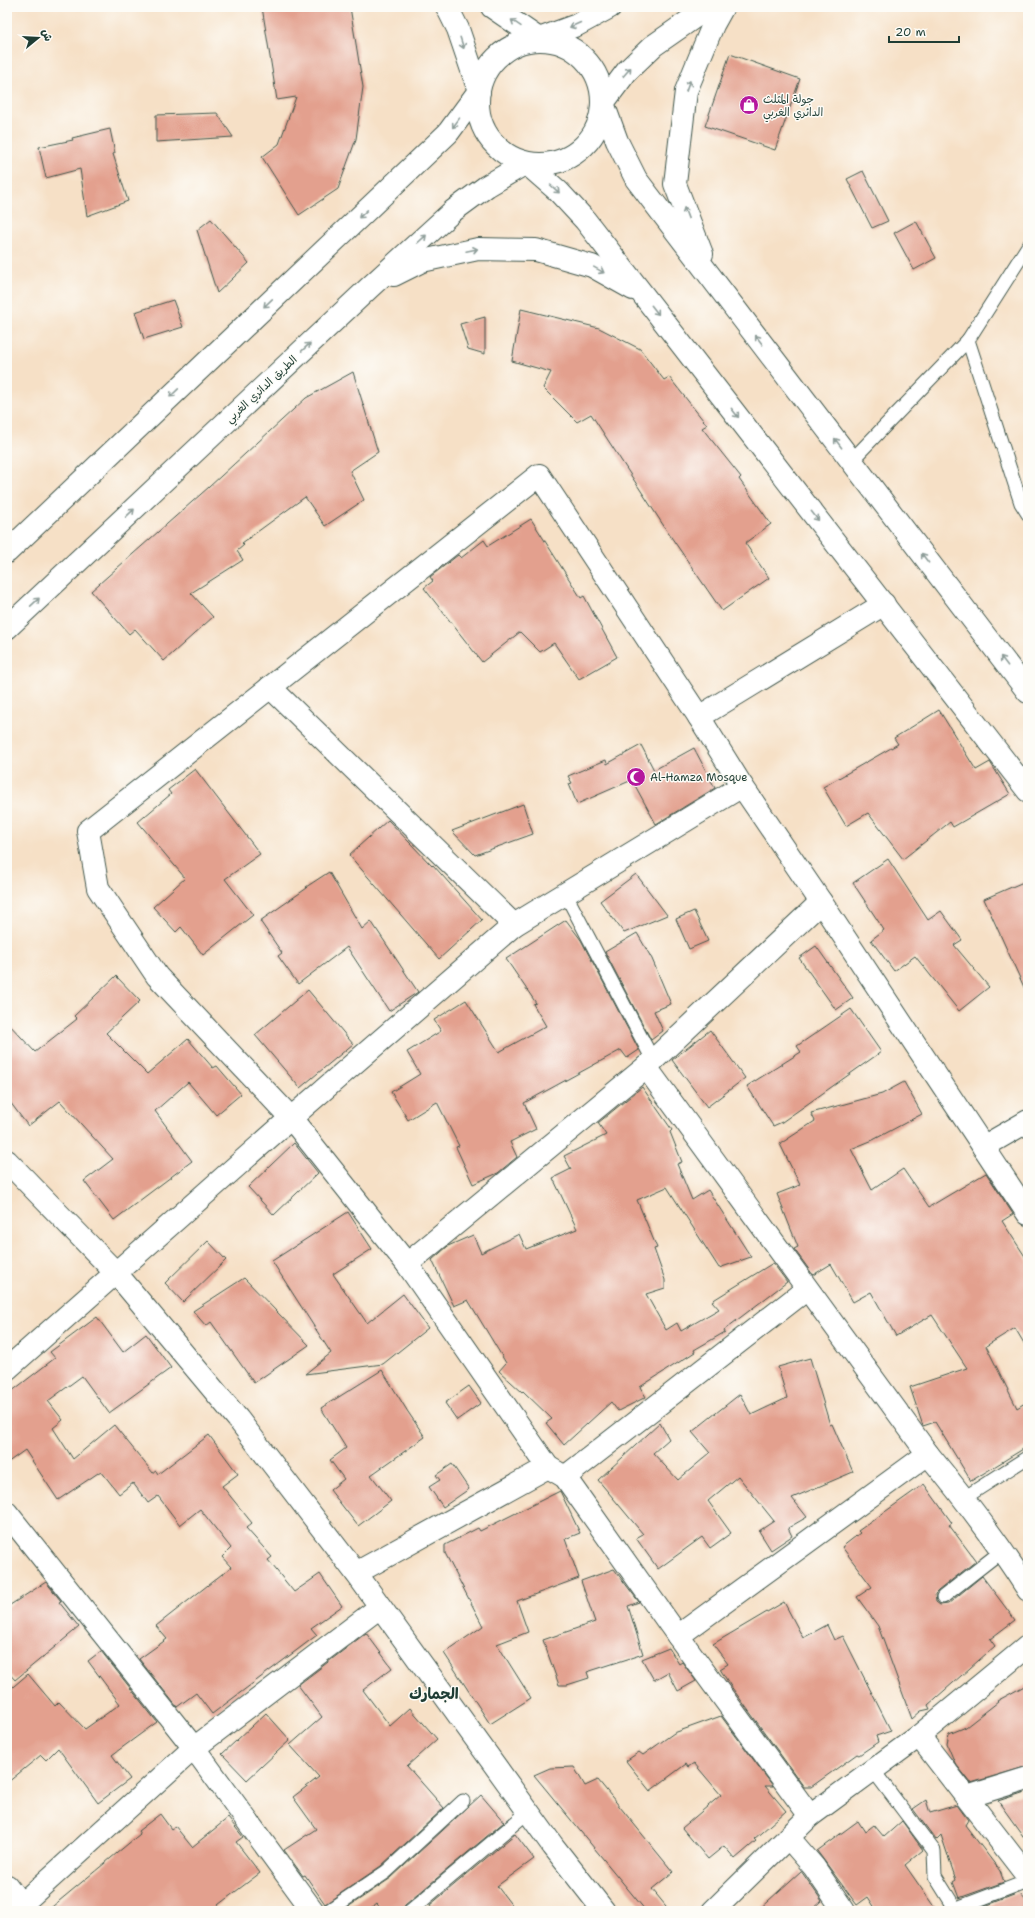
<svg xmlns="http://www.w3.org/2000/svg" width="1035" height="1918" font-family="'Shantell Sans','Playpen Sans Arabic',sans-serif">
<rect width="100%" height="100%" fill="#fdfcf7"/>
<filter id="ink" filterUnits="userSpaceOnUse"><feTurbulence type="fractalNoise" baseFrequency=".025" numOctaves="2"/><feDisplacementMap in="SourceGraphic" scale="8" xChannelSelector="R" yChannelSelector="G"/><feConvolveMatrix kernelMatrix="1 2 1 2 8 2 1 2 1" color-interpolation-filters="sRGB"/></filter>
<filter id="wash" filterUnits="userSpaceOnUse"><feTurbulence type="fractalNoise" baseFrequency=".012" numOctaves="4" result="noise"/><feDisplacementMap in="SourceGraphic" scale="16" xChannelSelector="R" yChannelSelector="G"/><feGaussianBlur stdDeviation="0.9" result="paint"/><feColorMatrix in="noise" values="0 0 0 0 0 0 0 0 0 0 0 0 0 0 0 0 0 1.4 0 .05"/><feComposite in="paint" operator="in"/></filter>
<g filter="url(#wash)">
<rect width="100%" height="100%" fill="#f6e0c6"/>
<g id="blocks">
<g fill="#e3a08e">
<path d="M262,7H350L363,87L356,139L338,189L299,215L262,157L279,144L296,97L277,100Z"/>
<path d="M730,54L800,79L775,150L705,126Z"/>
<path d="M217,113L233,137L156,142V115Z"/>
<path d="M110,129L115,153L113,154L128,201L87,216L80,169L46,178L39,147L73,140L72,138Z"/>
<path d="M863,171L888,221L872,228L847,179Z"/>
<path d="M211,219L249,263L217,293L197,230Z"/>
<path d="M916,221L936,258L914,270L894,233Z"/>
<path d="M173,300L183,327L144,339L135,312Z"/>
<path d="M521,309L599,328L640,349L664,380L669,377L707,425L702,428L741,477L739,479L771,524L745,543L769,578L722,611L669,534L591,414L577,422L543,388L551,372L512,361Z"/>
<path d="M485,317V354L468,349L460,324Z"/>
<path d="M353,372L378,452L350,471L364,500L325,526L305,497L242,543L244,545L237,551L243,560L191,593L213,617L164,661L135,629L129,634L91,591L209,487L306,398Z"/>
<path d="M531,519L581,598L584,596L617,657L579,679L554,643L540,652L520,632L482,662L424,588L433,581L430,577L458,555L461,558L484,540L488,546Z"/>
<path d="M939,710L976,770L990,762L1010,794L953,827L950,822L903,859L868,813L846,826L823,787L898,744L894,738Z"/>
<path d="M641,745L654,770L694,748L715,788L656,824L632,780L577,804L569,784L572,783L568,776L606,760L607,764Z"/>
<path d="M195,769L260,854L225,879L253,915L203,955L181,927L176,932L153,907L185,878L138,822L171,794L168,790Z"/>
<path d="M523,804L533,834L475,855L452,831Z"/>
<path d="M388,820L432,866L433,865L482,920L439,959L349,855Z"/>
<path d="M888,859L928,920L941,911L962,940L954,945L989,987L959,1011L915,956L894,971L871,940L884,930L853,883Z"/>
<path d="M329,872L362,929L371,921L418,992L389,1011L347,947L298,984L278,956L282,953L260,921L307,888L306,887Z"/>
<path d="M636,874L667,915L624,933L600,901Z"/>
<path d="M1028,880V996L984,899Z"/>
<path d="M694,911L708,941L689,949L676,919Z"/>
<path d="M566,920L581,940L639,1050L627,1058L621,1050L524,1103L536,1129L510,1142L517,1157L498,1173L473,1184L456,1147L459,1146L437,1102L408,1120L391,1092L420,1074L407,1052L441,1031L434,1020L466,1000L499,1052L546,1026L533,1004L536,1003L506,959Z"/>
<path d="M637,933L652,959L671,1004L654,1011L663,1031L651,1040L605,952Z"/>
<path d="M816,946L853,998L836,1010L799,958Z"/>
<path d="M116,976L140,1001L106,1033L147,1074L188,1039L213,1068L217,1066L241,1094L216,1115L188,1082L155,1111L192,1161L114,1220L84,1181L113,1159L60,1101L28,1126L7,1098V1022L35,1052L77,1019L74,1016Z"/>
<path d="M308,990L353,1044L300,1088L255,1035Z"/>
<path d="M851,1009L881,1052L782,1122L773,1126L747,1086L801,1052L797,1046Z"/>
<path d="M710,1030L745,1078L707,1107L672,1060Z"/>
<path d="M904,1082L922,1114L873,1140L851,1149L872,1190L903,1169L929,1207L986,1173L1013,1214L1002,1221L1028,1261V1350L1015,1328L986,1346L1017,1408L1028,1401V1446L971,1481L935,1422L923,1426L910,1387L967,1368L932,1315L896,1336L871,1292L853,1302L831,1264L813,1275L794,1249L798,1247L777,1194L800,1185L780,1144L815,1121L811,1113L882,1094Z"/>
<path d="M642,1087L672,1130L670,1132L682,1162L677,1164L692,1200L708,1190L751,1257L719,1268L667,1187L637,1200L657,1248L654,1249L665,1280V1288L646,1294L666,1330L677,1323L681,1331L719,1309L712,1301L773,1263L787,1282L724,1330L725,1332L694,1350L695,1352L640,1387L646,1397L618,1411L611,1402L564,1445L546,1423L552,1419L523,1391L522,1392L499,1371L506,1363L468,1300L454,1306L432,1260L448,1246L473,1235L481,1253L519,1234L526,1249L577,1229L553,1178L571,1169L564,1156L606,1135L598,1123Z"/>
<path d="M294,1143L318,1173L274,1215L248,1187Z"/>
<path d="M348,1212L372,1249L333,1274L367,1323L403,1294L428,1328L383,1364L305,1374L331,1353L272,1261Z"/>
<path d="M208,1241L226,1260L183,1302L165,1283Z"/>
<path d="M244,1278L309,1345L254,1383L211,1322L206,1326L193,1311Z"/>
<path d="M97,1317L123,1352L146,1334L171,1368L109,1413L82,1376L48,1401L63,1420L53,1428L73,1459L114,1425L153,1473L156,1471L158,1474L209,1435L238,1474L222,1486L252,1523L246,1528L272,1557L268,1560L294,1592L320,1574L342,1606L311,1628L317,1635L212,1714L196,1693L177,1707L139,1659L167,1639L156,1626L231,1567L222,1557L231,1548L200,1509L180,1525L158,1496L148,1503L133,1483L119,1494L101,1471L58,1500L25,1450L7,1463V1395L55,1358L50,1352Z"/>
<path d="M810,1358L830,1425L832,1424L853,1472L792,1498L807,1517L788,1528L792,1536L771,1550L759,1531L774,1521L738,1476L708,1501L731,1533L710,1548L702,1537L658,1569L636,1538L643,1534L598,1480L660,1423L669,1439L653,1453L678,1480L710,1453L692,1432L740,1394L751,1415L787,1398L778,1367Z"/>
<path d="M382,1370L408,1412L425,1437L371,1475L391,1501L358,1526L330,1490L344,1479L330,1460L346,1448L321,1408Z"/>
<path d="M469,1386L481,1403L457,1420L445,1403Z"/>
<path d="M452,1464L469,1489L443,1507L429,1487L440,1480L436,1475Z"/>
<path d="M924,1484L952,1523L949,1525L976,1561L938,1591L935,1594L936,1602L940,1605L948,1604L982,1576L1015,1620L990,1639L995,1646L928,1705L930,1709L921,1711L912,1719L878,1626L857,1597L872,1587L842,1547L860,1533L858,1531Z"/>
<path d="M560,1491L580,1533L565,1539L579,1578L517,1601L528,1632L497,1644L531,1698L490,1724L444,1653L483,1626L445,1553V1545L478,1528L480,1531Z"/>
<path d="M614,1569L639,1602L628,1606L643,1654L587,1672L589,1678L567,1685H559L543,1640L595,1622L581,1581Z"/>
<path d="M46,1582L61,1601L59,1602L79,1627L15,1680L7,1671V1607Z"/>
<path d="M784,1602L803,1638L827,1625L834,1640L843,1636L891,1731L876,1736L878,1742L859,1755L857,1754L811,1787H804L730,1685L720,1669L728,1664L713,1644Z"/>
<path d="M366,1633L392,1668L363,1690L390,1726L410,1708L437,1739L407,1766L444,1808L381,1866L325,1904L305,1875L303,1876L284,1850L316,1829L293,1797L319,1777L290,1745L322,1717L298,1685Z"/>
<path d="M669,1648L679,1664L682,1662L696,1681L678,1691L668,1672L654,1680L642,1659Z"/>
<path d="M101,1651L157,1722L112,1755L130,1779L98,1803L58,1748L46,1760L41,1755L7,1783V1692L28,1674L55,1706L59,1702L85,1729L120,1704L88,1661Z"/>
<path d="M1028,1684V1766L971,1783L955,1763L947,1744L949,1734L966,1727L998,1702L997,1701Z"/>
<path d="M266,1713L290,1740L247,1780L222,1754Z"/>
<path d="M721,1716L773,1786H765L786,1811L754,1839L756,1841L735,1859L724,1846L708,1859L682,1828L721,1795L694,1763L688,1767L686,1764L650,1791L626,1761L639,1752L643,1755L674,1733Z"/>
<path d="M574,1767L585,1786L598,1780L673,1872L652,1889L670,1911H646L534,1775L550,1768Z"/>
<path d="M1028,1791V1843L998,1801Z"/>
<path d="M481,1795L504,1822L405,1905L402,1911H383L377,1904L368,1911H342L391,1878Z"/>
<path d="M926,1800L930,1813L957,1805L968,1820L965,1825L1000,1871L1004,1882L959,1898L953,1882L956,1880L941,1835L936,1840L913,1809Z"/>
<path d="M160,1814L171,1829L175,1826L192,1847L228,1818L243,1837L236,1842L260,1873L210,1911H47L140,1834L138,1831Z"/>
<path d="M858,1821L865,1832L874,1825L884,1837L902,1821L923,1850L905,1865L937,1911H877L868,1897L857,1905L817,1851Z"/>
<path d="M515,1834L534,1859L497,1886L516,1911H434L430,1905Z"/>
<path d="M801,1871L822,1901L811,1911H757Z"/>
<path d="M1019,1893L1028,1903V1911H972Z"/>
</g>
</g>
</g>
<g filter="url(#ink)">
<use href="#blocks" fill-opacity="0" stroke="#3f554a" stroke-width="1"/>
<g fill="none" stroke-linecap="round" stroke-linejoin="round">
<g stroke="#3f554a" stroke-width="15">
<g id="lane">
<path d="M1028,246L968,340L1021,503L1028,514"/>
<path d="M851,461L968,340"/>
<path d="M565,893L653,1060"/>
<path d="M964,1498L1028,1457"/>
<path d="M943,1597L1003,1550"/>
<path d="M873,1770L934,1851L935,1876L955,1908"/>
<path d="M328,1911L386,1872L463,1801"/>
<path d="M410,1911L528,1812"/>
<path d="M949,1911L1028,1881"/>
</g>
</g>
<g stroke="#3f554a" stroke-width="24">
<g id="street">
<path d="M270,687L514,925"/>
<path d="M699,717L884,604"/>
<path d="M646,1067L928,1454C964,1498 998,1542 1028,1590"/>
<path d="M983,1147L1028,1121"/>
<path d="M7,1161L116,1273L238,1419L356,1573L553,1846L604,1911"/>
<path d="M407,1264L646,1067L821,902"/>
<path d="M7,1369L291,1118L514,925L742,786"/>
<path d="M565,1477L807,1289"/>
<path d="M7,1513L194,1748L313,1911"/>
<path d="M356,1573L548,1467"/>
<path d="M678,1636L928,1454"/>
<path d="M919,1736L1028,1877"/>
<path d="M967,1797L1028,1778"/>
<path d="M810,1816L678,1636L565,1477L548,1467L407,1264L291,1118L157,976L98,888L88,831L539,475L699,717L742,786L821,902L1028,1214"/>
<path d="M788,1837L814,1867L844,1911"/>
<path d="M7,1886L26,1911"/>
<path d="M14,1911L194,1748L380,1607"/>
<path d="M713,1911L810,1816L919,1736L1028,1646"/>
</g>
</g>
<g stroke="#3f554a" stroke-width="24">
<g id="secondary">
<path d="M447,7L458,29L479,91"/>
<path d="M492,7L539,39L577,25L610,7"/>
<path d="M603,103L627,71L653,46L709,7"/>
</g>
</g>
<g stroke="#3f554a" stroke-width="24">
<g id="primary">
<circle cx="540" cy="102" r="62"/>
<path d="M603,103L617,141L636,179L1028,692"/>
<path d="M702,254L675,184L686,91L713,25L723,7"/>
<path d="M394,275L422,261L478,249L536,250L592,266L633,289"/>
<path d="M7,552L448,133L479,91"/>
<path d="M7,628L370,287L453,211L487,186L526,163L558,191L585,220L1028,791"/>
</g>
</g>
<use href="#lane" stroke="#fff" stroke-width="13"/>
<use href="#street" stroke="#fff" stroke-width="22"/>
<use href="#secondary" stroke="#fff" stroke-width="22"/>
<use href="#primary" stroke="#fff" stroke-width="22"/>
</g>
<defs><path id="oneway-shaft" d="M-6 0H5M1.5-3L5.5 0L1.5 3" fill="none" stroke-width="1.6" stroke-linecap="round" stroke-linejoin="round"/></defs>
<g stroke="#8f9e9a">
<use href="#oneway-shaft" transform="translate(516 23) rotate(-146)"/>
<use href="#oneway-shaft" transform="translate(575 25) rotate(156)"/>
<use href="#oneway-shaft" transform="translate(462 43) rotate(72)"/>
<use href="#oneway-shaft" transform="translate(627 72) rotate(-49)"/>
<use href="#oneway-shaft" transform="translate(688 86) rotate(-70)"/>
<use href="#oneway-shaft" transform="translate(456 123) rotate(126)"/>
<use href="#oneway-shaft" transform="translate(555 189) rotate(42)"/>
<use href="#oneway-shaft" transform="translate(686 213) rotate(-111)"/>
<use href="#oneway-shaft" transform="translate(363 214) rotate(137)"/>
<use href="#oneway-shaft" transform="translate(422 239) rotate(-42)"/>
<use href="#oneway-shaft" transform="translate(472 250) rotate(-12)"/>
<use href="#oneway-shaft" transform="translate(599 270) rotate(29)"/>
<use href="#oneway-shaft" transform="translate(268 303) rotate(136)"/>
<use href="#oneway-shaft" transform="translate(655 310) rotate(52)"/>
<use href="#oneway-shaft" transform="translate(759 340) rotate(-127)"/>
<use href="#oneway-shaft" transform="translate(306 347) rotate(-43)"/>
<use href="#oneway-shaft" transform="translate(174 393) rotate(136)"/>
<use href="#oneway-shaft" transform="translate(735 413) rotate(52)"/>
<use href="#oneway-shaft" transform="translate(838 443) rotate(-127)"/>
<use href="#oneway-shaft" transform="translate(130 513) rotate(-43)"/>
<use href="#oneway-shaft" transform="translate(815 516) rotate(52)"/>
<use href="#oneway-shaft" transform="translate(925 558) rotate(-127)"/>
<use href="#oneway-shaft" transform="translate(35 602) rotate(-43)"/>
<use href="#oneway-shaft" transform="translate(1004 661) rotate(-127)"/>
</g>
</g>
<defs>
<g id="shop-disc" transform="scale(1)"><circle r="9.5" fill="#b5179e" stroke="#fdfcf7"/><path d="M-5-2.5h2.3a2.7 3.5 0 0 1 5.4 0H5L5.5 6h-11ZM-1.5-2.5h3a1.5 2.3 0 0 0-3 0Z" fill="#fff"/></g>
<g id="mosque-disc" transform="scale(1)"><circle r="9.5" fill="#b5179e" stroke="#fdfcf7"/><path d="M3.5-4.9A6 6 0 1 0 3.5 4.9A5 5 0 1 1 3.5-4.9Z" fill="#fff"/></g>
</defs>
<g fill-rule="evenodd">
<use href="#shop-disc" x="749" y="105"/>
<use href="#mosque-disc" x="636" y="777"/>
</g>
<g text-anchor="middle" stroke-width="3" stroke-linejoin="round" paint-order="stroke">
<g font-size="11" fill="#1f3d34" stroke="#fdfcf7" text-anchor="start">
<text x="763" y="103">جولة المثلث<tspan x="763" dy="13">الدائري الغربي</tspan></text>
<text x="650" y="781">Al-Hamza Mosque</text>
</g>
<g font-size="11" fill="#1f3d34" stroke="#fdfcf7">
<text transform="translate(261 389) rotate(-43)" y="4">الطريق الدائري الغربي</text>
</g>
<g font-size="15" font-weight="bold" fill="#1f3d34" stroke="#fdfcf7">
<text x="434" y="1699">الجمارك</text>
</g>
</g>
<rect width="1035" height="1918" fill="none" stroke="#fdfcf7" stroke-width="24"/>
<g transform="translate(38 38) rotate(72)" stroke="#fdfcf7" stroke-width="3" paint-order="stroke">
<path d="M0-3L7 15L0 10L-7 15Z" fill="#1f3d34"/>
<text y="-6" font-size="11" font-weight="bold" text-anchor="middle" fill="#1f3d34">ش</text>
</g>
<path d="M889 36v6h70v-6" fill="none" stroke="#1f3d34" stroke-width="2"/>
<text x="895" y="36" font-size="12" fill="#1f3d34" stroke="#fdfcf7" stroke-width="3" paint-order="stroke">20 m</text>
</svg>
